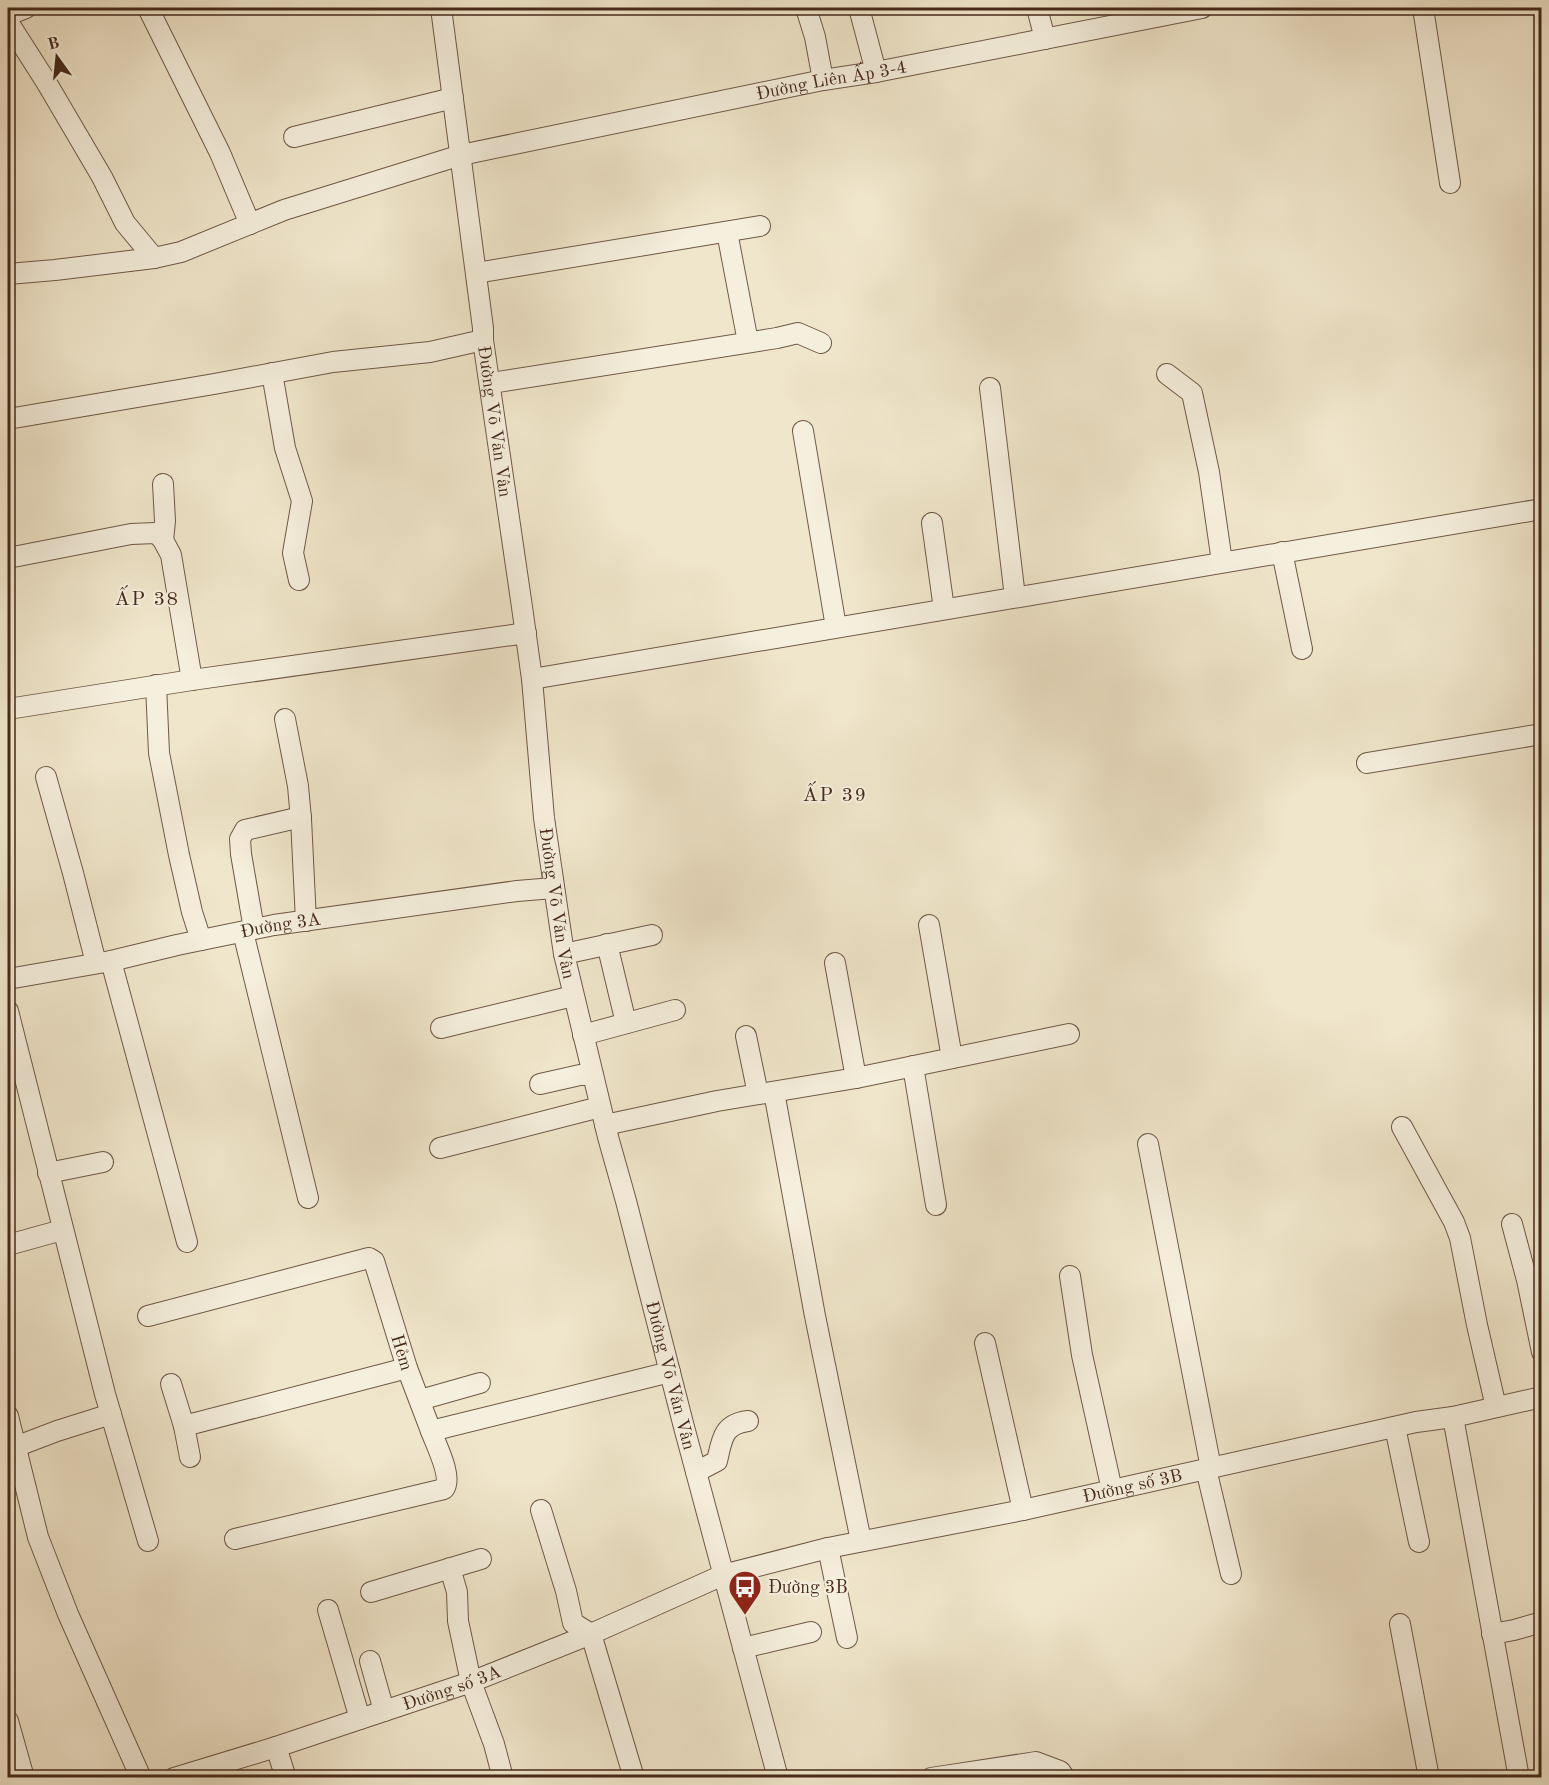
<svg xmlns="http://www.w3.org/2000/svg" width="1549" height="1785" font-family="'Old Standard TT',serif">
<rect width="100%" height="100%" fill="#f0e6cb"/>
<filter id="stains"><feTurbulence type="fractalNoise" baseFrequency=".00333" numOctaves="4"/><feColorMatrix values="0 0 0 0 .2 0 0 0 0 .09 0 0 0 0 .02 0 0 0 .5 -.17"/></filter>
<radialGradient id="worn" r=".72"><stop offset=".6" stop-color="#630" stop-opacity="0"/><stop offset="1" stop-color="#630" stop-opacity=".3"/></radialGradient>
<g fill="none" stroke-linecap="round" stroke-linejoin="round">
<g stroke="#705847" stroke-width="22">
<g id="minor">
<path d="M148,8L220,153L250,224"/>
<path id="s1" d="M441,8L483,328V340L522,607L532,679L544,818L564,954L608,1137L626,1201L684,1427L778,1778"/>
<path d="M806,8L815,37L823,80"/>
<path d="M859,8L876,72"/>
<path d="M1037,8L1045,39"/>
<path d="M1423,8L1450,183"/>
<path d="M8,15L26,8"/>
<path d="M8,22L45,80L102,177L125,223L154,258"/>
<path d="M294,137L453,98"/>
<path d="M727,232L748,342"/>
<path d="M476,273L760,226"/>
<path id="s2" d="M8,274L55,270L154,258L181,252L284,210L461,155L823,80L876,72L1202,8"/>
<path d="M272,373L285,448L302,501L293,553L299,580"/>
<path d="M1167,374L1192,393L1209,472L1222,562"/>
<path d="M491,383L777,338L798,333L821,343"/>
<path d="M990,388L1015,597"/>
<path d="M8,419L214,384L333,362L430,352L483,340"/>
<path d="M803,431L836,627"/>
<path d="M932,523L944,609"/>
<path d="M163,540L165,521L163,484"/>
<path d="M1282,552L1302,649"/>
<path d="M8,558L131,534L156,533L163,540L171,555L192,680"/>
<path d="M532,679L1542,509"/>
<path d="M156,685L159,753L179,855L192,912L201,940"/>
<path d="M8,709L192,680L526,633"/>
<path d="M285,719L298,786L301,819L306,921"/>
<path d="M1367,763L1542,734"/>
<path d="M46,777L73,873L96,963"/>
<path d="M929,925L952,1058"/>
<path d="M254,929L241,854L240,839L245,830L301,817"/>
<path d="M243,932L308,1198"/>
<path d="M607,944L626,1023"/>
<path d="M564,954L652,935"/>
<path d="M111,961L187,1242"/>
<path d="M835,963L856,1078"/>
<path id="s3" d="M8,979L111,961L177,945L274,925L517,891L554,888"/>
<path d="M8,1011L105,1394L148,1541"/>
<path d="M441,1028L573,996"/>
<path d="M583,1035L675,1010"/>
<path d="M746,1036L758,1094"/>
<path d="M913,1066L936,1205"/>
<path d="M540,1084L580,1075H593"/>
<path d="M774,1092L815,1316L861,1541"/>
<path d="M605,1125L717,1101L856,1078L1069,1034"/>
<path d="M1402,1127L1454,1222L1460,1238L1477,1325L1496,1407"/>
<path d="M1148,1144L1211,1468"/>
<path d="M440,1148L600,1107"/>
<path d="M48,1173L103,1162"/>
<path d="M1512,1224L1527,1280L1542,1352"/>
<path d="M8,1245L62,1230"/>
<path d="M1070,1276L1082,1355L1112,1490"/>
<path id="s4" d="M148,1316L369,1258L374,1261L407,1368L431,1431L670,1372"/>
<path d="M985,1343L1023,1510"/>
<path d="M171,1384L184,1426L190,1457"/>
<path d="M420,1400L480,1383"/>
<path d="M8,1416L38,1537L68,1614L141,1778"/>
<path d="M1453,1417L1519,1778"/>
<path d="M184,1426L407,1368"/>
<path d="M1395,1427L1419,1542"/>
<path d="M15,1447L57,1431L111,1414"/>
<path d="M1206,1469L1231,1574"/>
<path d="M696,1472L717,1461C722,1439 723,1424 748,1421"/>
<path d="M541,1510L566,1591L573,1623L591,1634L634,1778"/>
<path d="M235,1539L444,1489C453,1477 436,1445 431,1431"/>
<path d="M828,1548L847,1638"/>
<path d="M450,1568L457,1592L458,1621L471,1682L494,1744L503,1778"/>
<path d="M371,1592L481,1559"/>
<path d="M328,1610L360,1719"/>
<path d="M1400,1624L1429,1778"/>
<path d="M1492,1634L1514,1630L1542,1622"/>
<path d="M743,1648L811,1632"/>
<path d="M370,1661L384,1711"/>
<path d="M8,1721L24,1778"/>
<path d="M276,1747L286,1778"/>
<path id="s5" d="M174,1778L276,1747L471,1682L591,1634L723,1575L828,1548L1023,1510L1416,1422L1453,1417L1542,1397"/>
<path d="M931,1778L1036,1762L1060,1771L1065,1778"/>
</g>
</g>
<use href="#minor" stroke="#f5efdd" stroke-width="20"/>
</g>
<defs>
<g id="bus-pin" transform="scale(1.725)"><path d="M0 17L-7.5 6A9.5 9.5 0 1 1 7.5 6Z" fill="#8f2418" stroke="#f5efdd"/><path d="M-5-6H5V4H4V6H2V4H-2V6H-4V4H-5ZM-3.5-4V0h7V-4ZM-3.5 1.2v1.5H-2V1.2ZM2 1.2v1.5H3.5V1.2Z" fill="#fff"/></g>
</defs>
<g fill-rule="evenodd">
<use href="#bus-pin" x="745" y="1587"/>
</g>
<g text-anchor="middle" stroke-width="4.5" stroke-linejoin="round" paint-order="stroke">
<g font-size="18" fill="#46291b" stroke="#f5efdd">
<text dy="6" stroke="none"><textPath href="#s2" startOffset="849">Đường Liên Ấp 3-4</textPath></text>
<text dy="6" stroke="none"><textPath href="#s1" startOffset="417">Đường Võ Văn Vân</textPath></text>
<text dy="6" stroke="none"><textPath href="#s1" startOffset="903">Đường Võ Văn Vân</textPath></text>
<text dy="6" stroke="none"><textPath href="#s3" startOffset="278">Đường 3A</textPath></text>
<text dy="6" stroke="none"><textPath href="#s4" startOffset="330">Hẻm</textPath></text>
<text dy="6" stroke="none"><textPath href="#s1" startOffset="1389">Đường Võ Văn Vân</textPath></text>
<text dy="6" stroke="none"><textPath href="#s5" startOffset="1005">Đường số 3B</textPath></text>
<text dy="6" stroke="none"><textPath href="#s5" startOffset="292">Đường số 3A</textPath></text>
</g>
<g font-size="18" fill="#46291b" stroke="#f5efdd" text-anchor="start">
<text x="768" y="1593">Đường 3B</text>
</g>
<g font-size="20" letter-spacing="1.5" fill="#46291b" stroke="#f5efdd">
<text x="147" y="605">ẤP 38</text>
<text x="835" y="801">ẤP 39</text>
</g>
</g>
<rect width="1549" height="1785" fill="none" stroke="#f0e6cb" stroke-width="30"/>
<rect x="9" y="9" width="1531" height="1767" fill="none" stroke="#46291b" stroke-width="3"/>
<rect x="15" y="15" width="1519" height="1755" fill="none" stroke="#46291b" stroke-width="1.5"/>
<g transform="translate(57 57) rotate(345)" stroke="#f5efdd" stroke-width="4.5" paint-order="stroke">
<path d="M0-4.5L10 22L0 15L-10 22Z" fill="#46291b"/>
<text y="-9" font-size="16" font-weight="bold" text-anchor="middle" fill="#46291b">B</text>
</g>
<rect width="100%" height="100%" filter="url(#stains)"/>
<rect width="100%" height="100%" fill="url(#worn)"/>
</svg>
